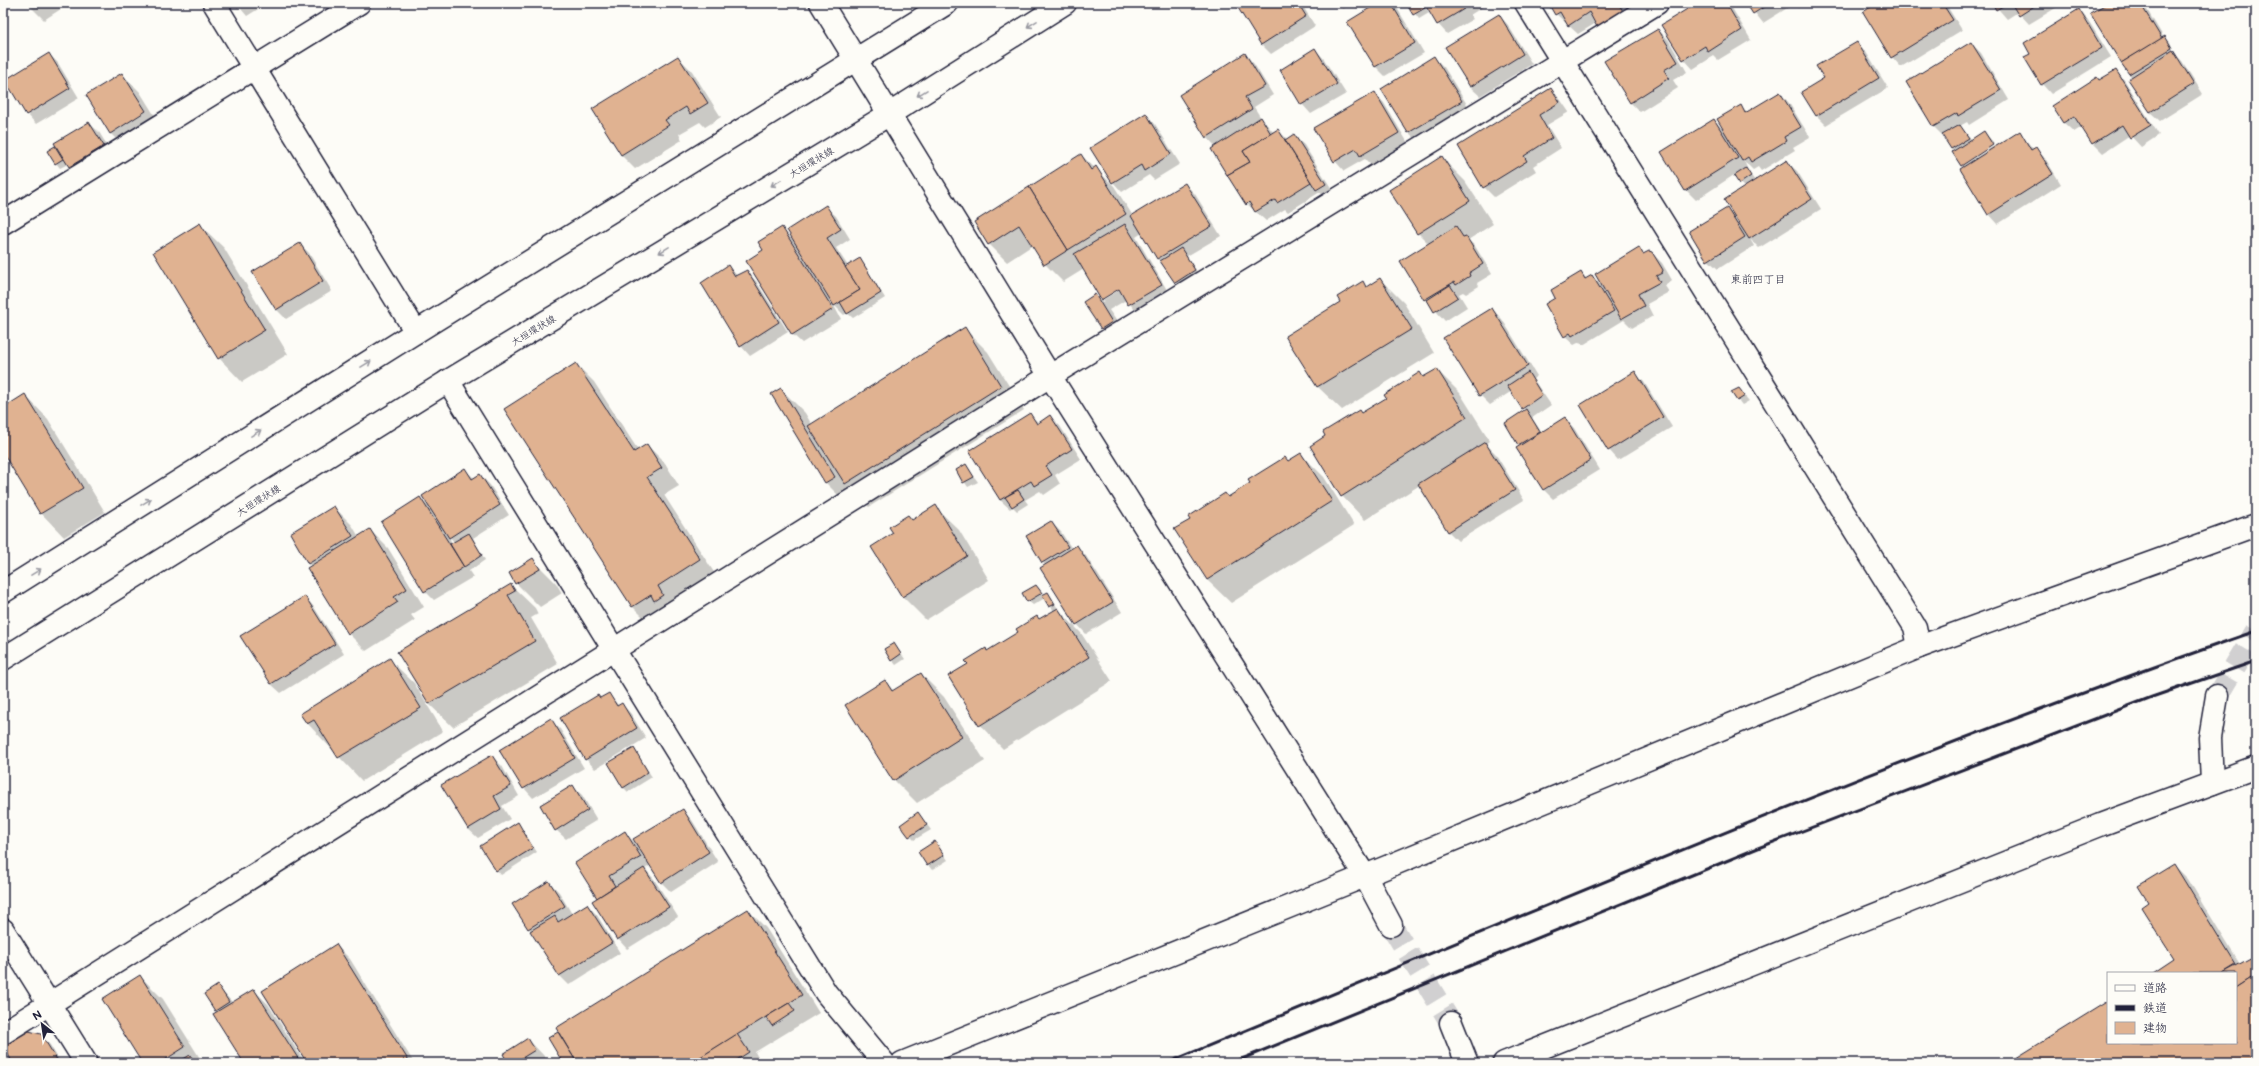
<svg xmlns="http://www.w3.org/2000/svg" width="2259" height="1066" font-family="'Balsamiq Sans','Klee One',sans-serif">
<rect width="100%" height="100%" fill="#fdfcf7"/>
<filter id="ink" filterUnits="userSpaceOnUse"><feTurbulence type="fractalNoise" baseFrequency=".025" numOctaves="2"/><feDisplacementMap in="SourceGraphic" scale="8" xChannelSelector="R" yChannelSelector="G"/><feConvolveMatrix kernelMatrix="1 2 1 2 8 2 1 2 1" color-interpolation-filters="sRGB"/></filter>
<g filter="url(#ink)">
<g fill="#0003" fill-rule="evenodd">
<path d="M27,3H70L44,20Z"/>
<path d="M236,3H268L247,16Z"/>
<path d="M1236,3H1301L1315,26L1271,54L1261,44Z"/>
<path d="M1336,3H1353L1343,9Z"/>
<path d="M1380,3H1392L1397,8L1424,53L1385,76L1376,67L1349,22Z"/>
<path d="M1407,3H1422L1429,13L1419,19Z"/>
<path d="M1425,3H1489L1470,15L1473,19L1447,34L1438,24Z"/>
<path d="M1549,3H1620L1632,21L1596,23L1578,34L1556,14Z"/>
<path d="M1698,3H1729L1751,40L1718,60L1714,56L1693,69L1684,59Z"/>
<path d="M1747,3H1805L1798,8L1794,4L1763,23Z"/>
<path d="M1879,3H1945L1962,30L1901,67L1892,57Z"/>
<path d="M1993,3H2064L2029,24L2018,12L2007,19Z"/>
<path d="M2109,3H2143L2164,38L2170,42L2175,54L2182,61L2203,94L2160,121L2150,112L2129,73Z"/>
<path d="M2079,10L2088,20L2111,57L2051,94L2042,84L2032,54Z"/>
<path d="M1499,15L1508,25L1532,64L1480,96L1470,87Z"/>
<path d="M1658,30L1668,39L1687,72L1673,80L1678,88L1640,112L1630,102Z"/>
<path d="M1857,43L1866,52L1888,88L1826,125L1817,116L1803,92L1825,79Z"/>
<path d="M1971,43L1981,53L2009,100L1969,125L1967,122L1960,126L1972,140L1984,132L1994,143L1962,164V166L1944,137L1934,127L1907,83Z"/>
<path d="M1315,49L1324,59L1346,94L1311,114L1302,104Z"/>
<path d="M49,54L58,63L79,98L36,124L27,114Z"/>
<path d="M1245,54L1254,64L1273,95L1254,107L1261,118L1274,133L1278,130L1288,140L1294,136L1304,145L1335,194L1327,199L1320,192L1288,212L1285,209L1266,221L1247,204L1216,147L1207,137Z"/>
<path d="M678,57L692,71L721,117L705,127L700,122L679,134L682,140L635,169L621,155Z"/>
<path d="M1434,58L1444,67L1471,111L1419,142L1409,133L1382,89Z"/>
<path d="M2116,71L2125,81L2159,135L2141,147L2130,135L2103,153L2093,143L2082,127L2074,132L2064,123L2053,106Z"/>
<path d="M122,74L140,92L163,129L128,151L110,133Z"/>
<path d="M1551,90L1560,99L1569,112L1547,125L1561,148L1533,166L1536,171L1494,197L1484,187Z"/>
<path d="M1375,93L1384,103L1408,143L1371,165L1365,159L1344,171L1335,161Z"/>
<path d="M1780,93L1789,103L1810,137L1793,147L1795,150L1761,171L1758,167L1753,170L1744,161L1747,168H1745L1756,182L1787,162L1797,171L1821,209L1759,248L1750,239L1754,246L1718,269L1708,260L1727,209L1735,216L1745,189L1734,175L1696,200L1686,190L1662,152L1714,120L1724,131L1740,106L1747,113Z"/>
<path d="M1146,114L1155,124L1180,164L1154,180L1149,175L1122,192L1113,182Z"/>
<path d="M89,123L99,132L113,155L79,176L68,164L60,168L56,163L55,148L61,154Z"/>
<path d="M2020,133L2034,150L2036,149L2045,158L2061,184L1998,224L1989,214L1962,166L1996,145L1997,147Z"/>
<path d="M1081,155L1114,186L1133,216L1185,184L1195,194L1221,236L1187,256L1199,275L1180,287L1158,259L1142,233L1136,237L1170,295L1139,314L1126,300L1109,310L1130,341L1119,346L1101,329L1095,295L1104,303L1084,269L1063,282L1045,264L1033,245L1007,262L989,244ZM1122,286L1124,287L1103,300V298Z"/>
<path d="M1442,158L1465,181L1493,224L1468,240L1475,246L1492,274L1477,283L1479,286L1466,294L1463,292L1459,294L1467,307L1445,321L1425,299L1429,244L1418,233Z"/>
<path d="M826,207L836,216L850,239L836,248L848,266L860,259L885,298L853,318L847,313L844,315L833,304L841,319L802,343L792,334L765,250L782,229L792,239Z"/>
<path d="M200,225L224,248L288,354L242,382L219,358Z"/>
<path d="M300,244L309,253L332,291L286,319L277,310L254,272Z"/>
<path d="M1639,249L1645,254L1652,253L1662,263L1672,280L1665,286L1669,292L1647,304L1653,316L1632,328L1624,320L1583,345L1580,342L1574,345L1564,336L1556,298L1581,273L1587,279L1592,276L1602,286Z"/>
<path d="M728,267L738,276L746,271L756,281L788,332L750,356L741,346Z"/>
<path d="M1380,279L1404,303L1434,353L1342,410L1318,387L1286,336L1342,303L1363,283L1367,287Z"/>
<path d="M1492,309L1502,319L1537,376L1533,379L1551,405L1532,418L1542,433L1565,419L1574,428L1600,470L1553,499L1544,490L1517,448L1520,446L1519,444L1526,411L1512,391L1490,405L1480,395Z"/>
<path d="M964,328L988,352L1024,410L869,507L853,491L849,506L826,483L772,394L781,389L805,413L812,425Z"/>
<path d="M576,364L594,382L638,450L647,445L665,463L679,486L664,495L717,577L651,625L633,607L506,409Z"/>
<path d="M1437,370L1460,393L1490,441L1486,444L1495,453L1524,500L1458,541L1449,532L1420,485L1365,520L1342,496L1362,414L1420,374L1424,378Z"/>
<path d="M1635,373L1644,382L1672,427L1618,460L1609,450Z"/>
<path d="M1739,389L1749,401L1742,405L1738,400Z"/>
<path d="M25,395L48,419L105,512L64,537L41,513L3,451V409Z"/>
<path d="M1030,415L1039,423L1050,416L1060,426L1081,459L1055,475L1060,484L1044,495L1040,491L1025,500L1028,504L1017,511L1013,507L1010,509L1000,500Z"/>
<path d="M1301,454L1324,477L1354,525L1231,603L1207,580L1228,498Z"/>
<path d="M966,465L978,482L968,487L957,471Z"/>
<path d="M465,470L474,478L480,475L490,485L509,515L473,538L485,560L469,571L473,577L434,600L425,591L420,498L429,507ZM449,536L455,543L452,544Z"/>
<path d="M334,507L352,525L359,537L370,530L388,548L424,607L411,615L415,620L366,651L348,633L309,563Z"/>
<path d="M935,507L959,530L989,580L926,620L902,596Z"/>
<path d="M1051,522L1061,532L1072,549L1077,546L1086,556L1122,612L1086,634L1077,624L1043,562Z"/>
<path d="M533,560L556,583L562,593L540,607L516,583L510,573Z"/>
<path d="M511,585L535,608L538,614L531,618L558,664L453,727L429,704L399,653Z"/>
<path d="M1036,586L1044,595L1048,593L1052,598L1058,609L1081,633L1112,681L1003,749L980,725L988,652L1054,611L1045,598L1033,605L1028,601Z"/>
<path d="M305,597L314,607L344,654L281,693L271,684Z"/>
<path d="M894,644L905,659L896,665L892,660Z"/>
<path d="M390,660L414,683L443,731L362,781L308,724L302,714Z"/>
<path d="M921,674L944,697L985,761L917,803L894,780L884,681L894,691Z"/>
<path d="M609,695L619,706L622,704L631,714L646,738L595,769L586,759L601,699Z"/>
<path d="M550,720L560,729L584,768L533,798L524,788Z"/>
<path d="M634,749L652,777L628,792L623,787Z"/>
<path d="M492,756L502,766L519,796L502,806L510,819L478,838L468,829L442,786Z"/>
<path d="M572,786L582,795L597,820L566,839L556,830Z"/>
<path d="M682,810L692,820L718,862L671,892L661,882L651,865L645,869L654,879L678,917L627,949L618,939L598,898L625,833L638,846Z"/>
<path d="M918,813L931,830L914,840L910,836Z"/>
<path d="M518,824L537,852L501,875L497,870Z"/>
<path d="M935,842L948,860L932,870L928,865Z"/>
<path d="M2174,865L2188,879L2241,966L2256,957V1063H2010L2108,1002V1043H2236V973H2154L2176,960L2149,903Z"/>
<path d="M549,882L559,892L572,914L587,905L597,915L620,953L569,985L560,976L529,928Z"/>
<path d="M748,910L766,928L819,1013L755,1052L761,1063H565L549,1038Z"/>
<path d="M336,945L350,959L414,1063H308Z"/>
<path d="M140,976L163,999L203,1063H143Z"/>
<path d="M218,987L233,1003L254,990L268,1004L305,1063H245L215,1010Z"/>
<path d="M40,1035L50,1045L61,1063H14Z"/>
<path d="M528,1039L545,1057L549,1063H509Z"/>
<path d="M3,1053L13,1063H3Z"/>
</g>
<g fill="#e0b291" stroke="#22223b">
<path d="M234,3H244L237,7Z"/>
<path d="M1235,3H1298L1306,16L1261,45Z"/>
<path d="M1378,3H1391L1415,43L1375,67L1347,22Z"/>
<path d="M1406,3H1422L1425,8L1413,15Z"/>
<path d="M1424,3H1464L1461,5L1464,9L1437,25Z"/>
<path d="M1548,3H1618L1623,11L1597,27L1589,12L1568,26L1560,12L1555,15Z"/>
<path d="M1697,3H1726L1742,30L1708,52L1705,46L1683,60L1661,25Z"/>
<path d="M1746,3H1770L1753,14Z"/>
<path d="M1877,3H1942L1953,20L1891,58L1863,12Z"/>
<path d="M1992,3H2008L1996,10Z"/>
<path d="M2011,3H2039L2019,16Z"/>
<path d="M2108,3H2140L2162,39L2121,63L2090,13Z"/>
<path d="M2079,9L2102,48L2041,85L2024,57L2030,54L2024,43Z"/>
<path d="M1499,14L1523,54L1470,87L1445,47Z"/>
<path d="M1658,29L1678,62L1664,70L1669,78L1630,103L1604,61Z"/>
<path d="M2165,36L2172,48L2129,74L2121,63Z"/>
<path d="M1857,42L1879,78L1816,116L1801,92L1824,78L1816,66Z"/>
<path d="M1971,42L2001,90L1958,116L1957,113L1933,127L1906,82Z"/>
<path d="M1315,48L1337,84L1301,105L1280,70Z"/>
<path d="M2173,50L2194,84L2150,112L2128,79Z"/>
<path d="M49,53L70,88L26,115L5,80Z"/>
<path d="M1245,53L1265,86L1245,97L1252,109L1206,138L1179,95Z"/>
<path d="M678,56L708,103L690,114L686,107L665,120L669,125L621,155L592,109Z"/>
<path d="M1434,56L1462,101L1408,133L1381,89Z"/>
<path d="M2116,70L2151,125L2130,138L2122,125L2092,144L2074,116L2063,123L2052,106L2097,77L2099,80Z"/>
<path d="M122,73L146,111L110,134L86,95Z"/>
<path d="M1551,88L1560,102L1539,115L1552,138L1524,156L1527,161L1483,188L1458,146Z"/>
<path d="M1375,92L1399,133L1360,156L1356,149L1334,162L1313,128Z"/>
<path d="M1780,92L1801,127L1784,137L1786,141L1751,162L1748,157L1742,161L1717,119L1741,105L1745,113Z"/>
<path d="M1146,113L1171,154L1144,171L1141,165L1112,183L1090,148Z"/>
<path d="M1261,117L1271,134L1243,151L1250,162L1227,175L1211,149Z"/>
<path d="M1714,119L1738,158L1685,191L1661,152Z"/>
<path d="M89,122L104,146L69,167L54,143Z"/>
<path d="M1960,125L1969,138L1951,149L1942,135Z"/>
<path d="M1278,129L1311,182L1277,203L1275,200L1255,212L1249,202L1246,205L1227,175L1250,162L1243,151Z"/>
<path d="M1984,131L1993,145L1961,166L1952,152Z"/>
<path d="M2020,131L2031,150L2036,147L2053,174L1988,215L1960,169Z"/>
<path d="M1294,134L1326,184L1316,190L1285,140Z"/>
<path d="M55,146L63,159L55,164L47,151Z"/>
<path d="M1081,154L1091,170L1096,166L1126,214L1068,250L1029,187Z"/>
<path d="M1442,156L1470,201L1417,234L1389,190Z"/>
<path d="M1787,160L1812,199L1749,239L1724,200Z"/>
<path d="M1746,168L1751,176L1739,184L1734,176Z"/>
<path d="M1185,183L1212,226L1157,259L1131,216Z"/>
<path d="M1029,187L1068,250L1044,265L1019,225L988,245L974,222Z"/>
<path d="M826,205L841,229L827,238L860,290L834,306L787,230Z"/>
<path d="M1727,208L1745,237L1707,261L1689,231Z"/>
<path d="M200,223L265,330L218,359L153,252Z"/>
<path d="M1125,224L1162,285L1128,305L1119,289L1101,300L1074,254Z"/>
<path d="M1456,226L1463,237L1466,236L1483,264L1469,273L1470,276L1456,285L1454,282L1424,300L1400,261Z"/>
<path d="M782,227L833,309L792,335L746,261L763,250L758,242Z"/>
<path d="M300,243L323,281L276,310L252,272Z"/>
<path d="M1639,247L1643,254L1649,251L1652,252L1663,270L1662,273L1656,276L1660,282L1638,294L1644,306L1621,319L1595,274Z"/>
<path d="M1181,248L1195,270L1175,283L1160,261Z"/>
<path d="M860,258L881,293L847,314L840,302L860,290L845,267Z"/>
<path d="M728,265L735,276L747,270L779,322L740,347L701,283Z"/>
<path d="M1581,272L1585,279L1592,275L1614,311L1572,336L1570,333L1564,337L1545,304L1555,298L1551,290Z"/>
<path d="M1380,278L1412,329L1317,387L1285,336L1340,302L1337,297L1363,281L1366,287Z"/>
<path d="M1450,285L1458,297L1434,312L1427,300Z"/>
<path d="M1095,294L1112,322L1101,329L1083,302Z"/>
<path d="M1492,308L1528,366L1479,396L1443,338Z"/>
<path d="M965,327L1001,386L845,484L808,426Z"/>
<path d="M576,363L634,452L647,444L662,468L647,477L700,559L658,586L663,595L654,601L651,595L632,607L504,409Z"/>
<path d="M1437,369L1467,417L1341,497L1310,446L1325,436L1323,432L1359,410L1361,413L1386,398L1384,395L1420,372L1423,377Z"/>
<path d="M1635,371L1663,417L1608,451L1580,405Z"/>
<path d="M1528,372L1542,395L1522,409L1507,386Z"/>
<path d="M781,388L835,477L825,483L771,394Z"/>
<path d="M1739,388L1745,396L1737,401L1731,392Z"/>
<path d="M25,394L83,488L40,514L3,453V408Z"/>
<path d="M1526,409L1540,432L1518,445L1505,423Z"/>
<path d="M1030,413L1037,424L1050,415L1072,449L1046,466L1052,475L1034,486L1031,481L1000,500L969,451Z"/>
<path d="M1565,417L1591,460L1543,490L1516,448Z"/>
<path d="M1485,442L1515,490L1448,532L1418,484Z"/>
<path d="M1301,453L1332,501L1207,580L1174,529L1190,520L1188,517L1225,493L1228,497L1250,483L1248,480L1285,457L1288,461Z"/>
<path d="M966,464L974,477L963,483L956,470Z"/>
<path d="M465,468L472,479L480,474L500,505L449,538L422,496Z"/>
<path d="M1018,490L1024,499L1012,507L1005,497Z"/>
<path d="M420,497L464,567L424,592L381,522Z"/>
<path d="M936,505L967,556L902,597L871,547L893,533L889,527L908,515L912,520Z"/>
<path d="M334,506L353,536L308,564L290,533Z"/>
<path d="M1051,521L1068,547L1042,563L1026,536Z"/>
<path d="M370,529L407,589L394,597L398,602L348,634L307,568Z"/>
<path d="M469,533L482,555L464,567L450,544Z"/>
<path d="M1077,545L1113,602L1076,625L1040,568Z"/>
<path d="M533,558L540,569L515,584L509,573Z"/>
<path d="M511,584L515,591L508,595L535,641L429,704L397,652Z"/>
<path d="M1036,585L1042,593L1027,602L1022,593Z"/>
<path d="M1048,592L1055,604L1049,607L1042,595Z"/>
<path d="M305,596L335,644L271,684L240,636Z"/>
<path d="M1058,608L1089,657L979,726L948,676L968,664L965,661L986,648L987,651L1018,632L1016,629L1037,616L1039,619Z"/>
<path d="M894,643L901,654L891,661L884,649Z"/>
<path d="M390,658L421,708L338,758L314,720L307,724L300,714Z"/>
<path d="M921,673L962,737L893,781L845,705L885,680L892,691Z"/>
<path d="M609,693L617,706L622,703L637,728L585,760L560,718L598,695L600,698Z"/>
<path d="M551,718L575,758L523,789L499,750Z"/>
<path d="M634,748L648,772L623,788L608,763Z"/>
<path d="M492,755L511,786L494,796L501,809L468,829L441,785Z"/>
<path d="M573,785L588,810L555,831L540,805Z"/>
<path d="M683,809L709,852L661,883L633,839Z"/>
<path d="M918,812L927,825L909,837L900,825Z"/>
<path d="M518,822L533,848L496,871L480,846Z"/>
<path d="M625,831L641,857L609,876L615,886L597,898L575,863Z"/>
<path d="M935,841L944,855L927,866L918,852Z"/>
<path d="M2174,864L2236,965L2223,973H2153L2174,959L2141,907L2148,902L2138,886Z"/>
<path d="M644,868L669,907L617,940L592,901Z"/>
<path d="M549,881L565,906L528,929L512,904Z"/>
<path d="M587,904L612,943L559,976L530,931L555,916L558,922Z"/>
<path d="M748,909L802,995L691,1063H577L556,1028Z"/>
<path d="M336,944L410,1063H307L262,991Z"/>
<path d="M2256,955V975L2236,988V973H2223Z"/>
<path d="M140,975L185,1047L160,1063H142L102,999Z"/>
<path d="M2256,975V1063H2008L2108,1001V1043H2236V988Z"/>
<path d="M218,985L229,1002L215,1011L204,994Z"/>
<path d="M254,989L301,1063H244L213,1014Z"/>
<path d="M789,1003L795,1011L772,1026L766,1017Z"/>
<path d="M29,1031L41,1034L59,1063H13L3,1046Z"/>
<path d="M558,1032L577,1063H563L548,1038Z"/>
<path d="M737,1034L749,1052L732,1063H691Z"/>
<path d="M528,1038L535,1050L514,1063H508L503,1054Z"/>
<path d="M3,1052L9,1063H3Z"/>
<path d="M190,1055L195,1063H177Z"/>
</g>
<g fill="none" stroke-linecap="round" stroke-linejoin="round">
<g stroke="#d1d0d1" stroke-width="22" stroke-dasharray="22 11" stroke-linecap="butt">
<path d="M2217,696L2256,631"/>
<path d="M1391,925L1451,1023"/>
</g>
<g stroke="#22223b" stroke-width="25">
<g id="street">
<path d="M214,3L416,332"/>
<path d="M821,3L1050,376L1365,876L1391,925"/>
<path d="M1526,3L1915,627L1919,647"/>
<path d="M3,223L359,3"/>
<path d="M448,381L826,993L884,1063"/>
<path d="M3,930L86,1063"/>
<path d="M1451,1023L1467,1063"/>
<path d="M3,1033L1050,376L1657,3"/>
<path d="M902,1063L1365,876L1919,647L2256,525"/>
</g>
</g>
<g stroke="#22223b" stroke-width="25">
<g id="secondary">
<path d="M2212,783L2210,738L2217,696"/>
<path d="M1504,1063L2100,825L2256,767"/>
</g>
</g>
<g stroke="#22223b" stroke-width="25">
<g id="primary">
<path d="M3,592L416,332L947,3"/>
<path d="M3,659L448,381L888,115L1065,3"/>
</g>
</g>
<use href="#street" stroke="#fdfcf7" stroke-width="22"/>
<use href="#secondary" stroke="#fdfcf7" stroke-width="22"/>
<use href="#primary" stroke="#fdfcf7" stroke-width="22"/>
<g stroke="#22223b" stroke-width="3">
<path d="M1167,1063C1528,914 1887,759 2256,631"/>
<path d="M1232,1063L1758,848L2152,697L2256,661"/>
</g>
</g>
<defs><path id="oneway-shaft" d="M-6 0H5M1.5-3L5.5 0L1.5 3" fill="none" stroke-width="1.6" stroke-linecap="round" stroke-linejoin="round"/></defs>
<g stroke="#9a9aa2">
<use href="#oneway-shaft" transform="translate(1032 24) rotate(148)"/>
<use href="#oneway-shaft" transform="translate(922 93) rotate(148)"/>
<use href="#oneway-shaft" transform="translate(776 183) rotate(149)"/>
<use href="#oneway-shaft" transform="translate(664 250) rotate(149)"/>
<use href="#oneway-shaft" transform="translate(366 364) rotate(-32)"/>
<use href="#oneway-shaft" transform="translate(256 433) rotate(-32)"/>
<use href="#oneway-shaft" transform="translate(146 502) rotate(-32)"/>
<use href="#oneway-shaft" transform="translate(36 572) rotate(-32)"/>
</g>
</g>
<g text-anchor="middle" stroke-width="3" stroke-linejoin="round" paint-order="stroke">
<g font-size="10" fill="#22223b" stroke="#fdfcf7">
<text transform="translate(811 162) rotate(-31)" y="4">大垣環状線</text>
<text transform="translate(533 330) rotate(-31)" y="4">大垣環状線</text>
<text transform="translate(258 500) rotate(-32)" y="4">大垣環状線</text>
</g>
<g font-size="11" fill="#22223b" stroke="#fdfcf7">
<text x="1758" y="283">東前四丁目</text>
</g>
</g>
<rect width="2259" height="1066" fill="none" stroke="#fdfcf7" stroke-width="16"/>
<rect x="8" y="8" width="2243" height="1050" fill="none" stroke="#22223b" stroke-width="1.5" filter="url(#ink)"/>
<rect x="2107" y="972" width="130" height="72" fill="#fdfcf7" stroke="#a5a5ac"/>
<rect x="2115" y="985" width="20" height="6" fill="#fdfcf7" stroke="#a5a5ac"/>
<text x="2143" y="992" font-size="12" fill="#22223b">道路</text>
<rect x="2115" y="1005" width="20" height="6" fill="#22223b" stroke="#a5a5ac"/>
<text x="2143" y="1012" font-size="12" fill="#22223b">鉄道</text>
<rect x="2115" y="1022" width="20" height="12" fill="#e0b291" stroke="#a5a5ac"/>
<text x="2143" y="1032" font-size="12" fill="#22223b">建物</text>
<g transform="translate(42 1024) rotate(330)" stroke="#fdfcf7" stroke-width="3" paint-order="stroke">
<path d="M0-3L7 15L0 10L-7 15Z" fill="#22223b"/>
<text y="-6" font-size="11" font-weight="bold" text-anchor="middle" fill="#22223b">N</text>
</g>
</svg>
